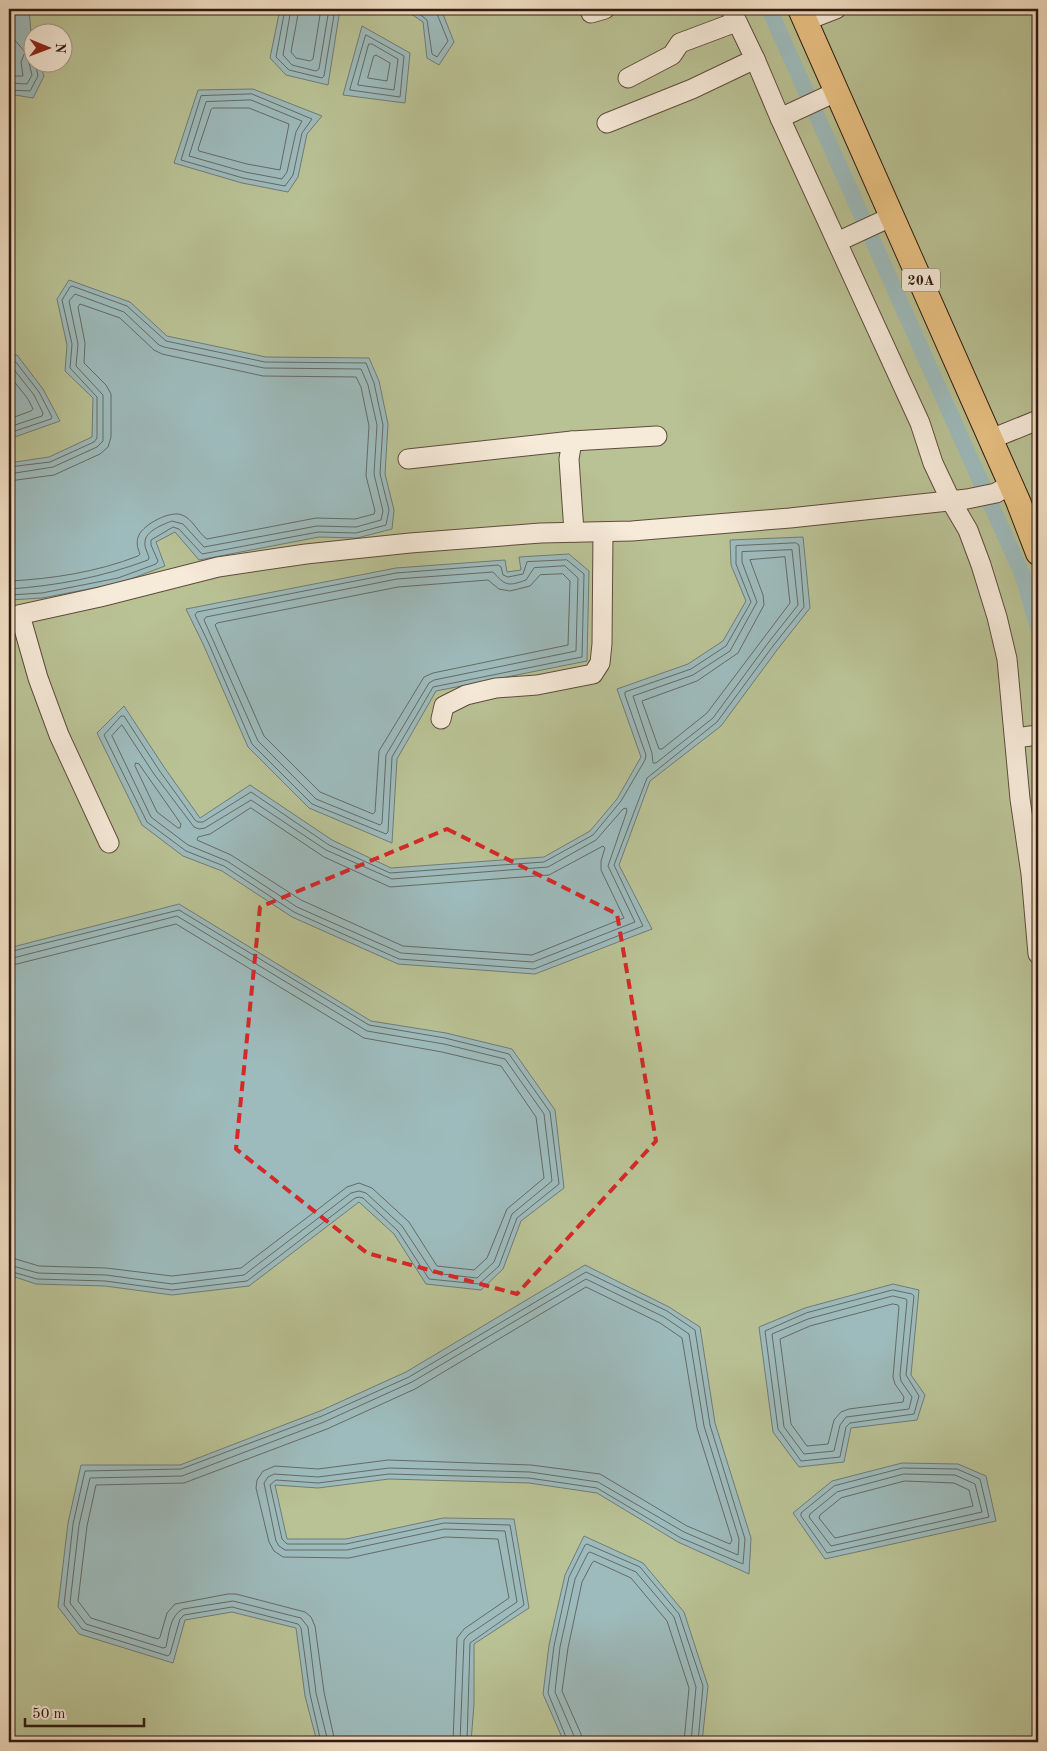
<svg xmlns="http://www.w3.org/2000/svg" width="1047" height="1751" font-family="'Old Standard TT',serif">
<rect width="100%" height="100%" fill="#f1dfc4"/>
<filter id="stains"><feTurbulence type="fractalNoise" baseFrequency=".004" numOctaves="4"/><feColorMatrix values="0 0 0 0 .2 0 0 0 0 .09 0 0 0 0 .02 0 0 0 .5 -.17"/></filter>
<radialGradient id="worn" r=".72"><stop offset=".6" stop-color="#630" stop-opacity="0"/><stop offset="1" stop-color="#630" stop-opacity=".3"/></radialGradient>
<path fill="#b9c295" stroke="#746e52" fill-rule="evenodd" d="M9,9H1038V1742H9ZM32,32H62V62H32Z"/>
<g fill="#9dbbbc" stroke="#717b77">
<path d="M9,9H29L32,44V62L39,63L44,76L33,98L9,94Z"/>
<path d="M280,9H340L328,85L286,75L270,58Z"/>
<path d="M404,9H441L454,42L439,65L427,58L423,22Z"/>
<path d="M362,26L410,53L405,103L343,95Z"/>
<path d="M253,89L322,116L307,134L298,177L288,192L242,183L174,163L198,90Z"/>
<path d="M69,280L130,302L167,336L266,357L369,358L379,381L388,424L385,474L394,510L392,529L357,538L319,537L199,560L175,532L156,542L165,566L120,583L42,598L9,600V463L49,457L92,437L93,398L65,371L67,345L57,299Z"/>
<path d="M9,355H17L43,389L60,421L9,439Z"/>
<path d="M803,537L810,608L777,650L721,726L650,781L619,865L652,929L535,974L398,964L292,917L222,871L183,856L142,825L97,733L124,706L164,767L200,818L250,785L332,840L391,868L544,857L590,831L617,799L641,757L617,689L688,664L723,641L746,601L731,565L730,540Z"/>
<path d="M569,554L589,571L587,661L436,691L397,759L392,843L309,808L248,747L204,646L186,609L396,568L505,560L507,572L521,570L519,557Z"/>
<path d="M179,904L371,1021L446,1033L512,1049L555,1110L564,1188L521,1221L503,1269L481,1290L426,1284L394,1234L359,1202L249,1286L172,1295L105,1286L36,1284L9,1275V948Z"/>
<path d="M585,1265L669,1307L700,1327L715,1423L751,1538L749,1574L678,1542L597,1493L529,1483L389,1479L318,1488L275,1485L287,1539H346L443,1518L514,1519L529,1608L474,1644V1704L471,1742H317L305,1696L296,1628L232,1612L185,1620L173,1663L79,1634L58,1607L68,1523L81,1465H180L320,1411L406,1372Z"/>
<path d="M893,1284L919,1290L911,1375L925,1395L917,1420L851,1428L844,1462L799,1467L773,1432L759,1327L805,1308Z"/>
<path d="M902,1463L958,1464L986,1476L996,1521L825,1559L793,1513L832,1481Z"/>
<path d="M584,1536L643,1563L684,1612L708,1686L702,1742H564L543,1694L549,1645L565,1575Z"/>
</g>
<g fill="none" stroke-linecap="round" stroke-linejoin="round">
<g stroke="#666a66" stroke-width="1">
<path d="M285,9L276,57L289,70L322,78L324,76L335,9"/>
<path d="M291,9L283,55L292,65L316,71L319,69L329,9"/>
<path d="M299,9L291,52L296,58L310,61L313,59L321,9"/>
<path d="M413,9L427,20L432,54L437,57L448,41L437,14V9"/>
<path d="M366,35L404,56L400,97L350,90Z"/>
<path d="M369,44H372L398,59L394,90L358,85Z"/>
<path d="M374,56L376,55L390,63L387,81L368,78Z"/>
<path d="M9,76H23L21,62L25,52L13,38L10,9"/>
<path d="M9,83L27,84L32,75L29,63L32,55"/>
<path d="M9,90L30,91L38,76L35,62"/>
<path d="M252,94L312,119L302,133L293,175L285,186L243,178L181,160L201,96Z"/>
<path d="M251,100L302,121L296,132L287,172L282,179L245,172L189,156L206,102Z"/>
<path d="M213,108H249L289,124L280,170L247,164L199,151L198,149L211,110Z"/>
<path d="M9,360L15,361L39,392L52,417L51,419L9,433"/>
<path d="M9,366L12,367L34,395L43,413L42,416L9,427"/>
<path d="M9,375L28,399L33,409L31,411L9,419"/>
<path d="M9,467L50,462L94,442L97,438V397L70,368L72,344L62,300L70,287L72,286L127,306L166,341L265,362L366,363L374,383L383,425L380,474L389,510L386,525L356,533L318,532L202,554L179,529L173,527L151,540V545L158,561L156,564L118,578L42,593L9,595"/>
<path d="M9,474L53,467L97,447L103,441V395L76,366L78,344L69,301L75,294L124,312L159,345L164,347L264,368L361,369L368,385L377,425L374,474L383,511L381,520L356,527L317,526L204,547L183,524L172,521C164,524 145,531 145,542C144,547 148,553 149,558L148,560C103,577 56,586 9,589"/>
<path d="M9,481L54,475L100,454L108,447L111,437V394L106,385L84,363L85,343L78,307L80,304L120,318L154,350L162,354L263,376L356,377L361,387L369,426L366,476L375,511L374,514L355,519L316,518L207,539C198,533 193,519 182,515C171,510 144,524 139,535C136,541 137,547 140,554L138,556C97,572 52,579 9,581"/>
<path d="M796,543L799,545L804,607L773,646L717,722L647,778L614,865L643,926L534,969L399,959L294,912L224,866L186,851L147,822L104,735L121,716H124L159,770L195,820L198,822H203L251,792L329,845L390,873L544,862L593,835L621,801L645,760L646,755L625,695V692L691,669L726,646L751,602L736,564V546Z"/>
<path d="M792,550L798,605L768,643L713,718L656,763H653L652,753L633,696L693,675L730,651L757,602L742,562V552Z"/>
<path d="M785,557L790,603L707,713L662,749H659L642,701L697,681L738,653L764,605L763,595L750,560Z"/>
<path d="M567,560L584,574L582,657L433,687L392,757L388,832L386,834L312,804L252,744L209,644L195,615L197,612L396,573L498,565L501,567L503,575L508,577L523,574L527,562Z"/>
<path d="M565,566L578,578L576,651L434,680L429,683L386,755L382,823L380,825L316,799L258,741L204,620L206,617L397,579L493,572C505,585 507,587 526,580L534,568Z"/>
<path d="M563,574L570,581L568,645L433,673L424,677L379,751L375,812L373,814L320,792L264,736L215,625L217,623L398,587L488,580L499,589L510,591L530,586L540,575Z"/>
<path d="M122,725L154,774L194,827L199,829L205,828L251,800L326,850L392,879L548,867L596,840L623,809L626,808L627,811L608,866L635,922L533,962L401,953L297,907L227,861L188,845L151,817L112,736Z"/>
<path d="M136,763L139,764L181,824L180,828H178L157,812L135,766Z"/>
<path d="M251,808L324,857L390,887L549,875L603,846L605,848L601,861V870L624,918L532,955L403,946L301,900L231,855L197,840L198,837L210,834Z"/>
<path d="M9,952L179,910L369,1025L445,1038L509,1054L550,1112L559,1184L517,1218L499,1266L479,1284L429,1279L398,1231L363,1198L359,1197L355,1198L247,1281L172,1290L105,1281L37,1279L9,1271"/>
<path d="M9,959L177,916L367,1031L444,1044L505,1059L544,1114L552,1181L512,1214L494,1262L477,1278L433,1273L402,1226L366,1193L359,1191L351,1193L244,1275L172,1284L106,1275L38,1273L9,1265"/>
<path d="M9,966L176,924L364,1038L442,1052L501,1066L536,1117L544,1178L507,1209L487,1258L474,1270L437,1266L409,1222L372,1188L359,1183L347,1187L241,1268L172,1276L106,1268L39,1266L9,1257"/>
<path d="M893,1290L912,1294L914,1296L906,1375L919,1396L914,1414L850,1423L846,1427L840,1457L801,1461L778,1429L765,1331L806,1313Z"/>
<path d="M893,1296L906,1299L907,1301L900,1375L901,1381L912,1397L909,1409L846,1417L840,1425L834,1451L804,1454L784,1427L772,1334L808,1319Z"/>
<path d="M893,1304L898,1305L899,1307L893,1377L895,1384L904,1397L903,1402L849,1409L841,1412L834,1420L828,1444L807,1446L791,1424L780,1339L810,1326Z"/>
<path d="M903,1468L957,1469L980,1479L989,1517L827,1553L801,1516V1513L834,1486Z"/>
<path d="M904,1474L955,1475L975,1484L982,1512L831,1546L809,1517L810,1514L837,1492Z"/>
<path d="M905,1481L954,1483L969,1490L973,1506L835,1538L819,1518L820,1515L841,1498Z"/>
<path d="M321,1742L310,1694L301,1628L298,1624L232,1607L184,1615L180,1619L170,1654L168,1656L82,1629L64,1605L73,1524L85,1471L181,1469L322,1416L409,1377L586,1272L667,1311L695,1330L710,1425L745,1539L743,1564L681,1538L597,1488L529,1478L389,1474L318,1483L276,1480L270,1485L282,1539L287,1544H346L444,1523L510,1525L524,1605L470,1643L467,1742"/>
<path d="M328,1742L316,1693L308,1627L301,1618L233,1601L183,1609C170,1615 169,1634 166,1647L163,1648L86,1624L70,1603L79,1525L90,1478L182,1476L324,1422L412,1382L586,1279L664,1317L689,1334L704,1426L739,1539L738,1555L684,1532L598,1482L530,1472L389,1468L318,1477L274,1474L268,1477L264,1483L276,1541L279,1546L285,1550H347L444,1529L505,1531L517,1602L468,1635L464,1640L460,1742"/>
<path d="M335,1742L324,1692L315,1626L311,1617L305,1612L236,1594H228L175,1604L167,1613L160,1637L158,1639L91,1618L78,1601L87,1526L96,1485L184,1483L327,1429L415,1389L586,1287L660,1323L682,1338L697,1428L732,1540L730,1544L687,1526L600,1474L531,1465L388,1460L318,1469L275,1466L263,1471L257,1480L256,1488L269,1542L274,1551L283,1557L349,1558L445,1537L498,1539L509,1598L464,1629L457,1638L453,1742"/>
<path d="M568,1742L548,1693L554,1646L569,1577L585,1545L587,1544L640,1567L679,1614L703,1686L698,1742"/>
<path d="M575,1742L574,1736L555,1692L560,1647L575,1579L588,1553L590,1552L636,1572L674,1617L696,1687L691,1742"/>
<path d="M582,1742L581,1734L562,1691L568,1648L582,1582L592,1563L594,1561L631,1578L667,1621L689,1688L684,1742"/>
</g>
<path stroke="#9dbbbc" stroke-width="16" d="M769,9L1023,576L1038,628"/>
<g stroke="#604b3d" stroke-width="21">
<g id="minor">
<path d="M731,9L755,59L780,118L920,423L933,463L951,501L968,530L981,565L997,617L1007,659L1020,799L1031,874L1038,954"/>
<path d="M591,13L605,9"/>
<path d="M805,21L836,9"/>
<path d="M628,78L672,55L680,43L736,22"/>
<path d="M780,118L836,92"/>
<path d="M607,123L692,89L755,59"/>
<path d="M837,242L893,216"/>
<path d="M991,439L1038,420"/>
<path d="M572,441L657,436"/>
<path d="M408,459L572,441L569,459L574,532"/>
<path d="M20,615L38,678L59,735L109,843"/>
<path d="M9,617L100,597L218,567L306,554L410,543L541,533L632,531L790,518L967,499L996,493L1011,484"/>
<path d="M441,719L444,706L466,695L496,688L537,685L593,674L600,663L602,644L603,532"/>
<path d="M1015,738L1038,735"/>
</g>
</g>
<g stroke="#301a10" stroke-width="26">
<path id="major" d="M800,9L1018,501L1038,553"/>
</g>
<use href="#minor" stroke="#f6ead9" stroke-width="19"/>
<use href="#major" stroke="#e8c082" stroke-width="24"/>
</g>
<path fill="none" stroke="#d62828" stroke-width="4" stroke-dasharray="10 6" stroke-linejoin="round" d="M447,829L617,914L656,1141L517,1294L367,1253L236,1149L260,907Z"/>
<g text-anchor="middle" stroke-width="5" stroke-linejoin="round" paint-order="stroke">
<rect fill="#f6ead9" stroke="#6b584c" stroke-width="1" x="902" y="268.5" width="38" height="23" rx="4"/>
<g font-size="14" font-weight="bold" fill="#301a10">
<text x="921" y="285">20A</text>
</g>
</g>
<rect width="1047" height="1751" fill="none" stroke="#f1dfc4" stroke-width="30"/>
<rect x="10" y="10" width="1027" height="1731" fill="none" stroke="#301a10" stroke-width="2.5"/>
<rect x="15" y="15" width="1017" height="1721" fill="none" stroke="#301a10"/>
<g transform="translate(48 48) rotate(91)"><circle r="24" fill="#f6ead9" stroke="#a79789"/>
<path d="M0-4L9 19L0 12L-9 19Z" fill="#8f2418"/>
<text y="-8" font-size="14" font-weight="bold" text-anchor="middle" fill="#301a10">N</text>
</g>
<path d="M25 1718v8h119v-8" fill="none" stroke="#301a10" stroke-width="2.5"/>
<text x="32" y="1718" font-size="15" fill="#301a10" stroke="#f6ead9" stroke-width="4" paint-order="stroke">50 m</text>
<rect width="100%" height="100%" filter="url(#stains)"/>
<rect width="100%" height="100%" fill="url(#worn)"/>
</svg>
